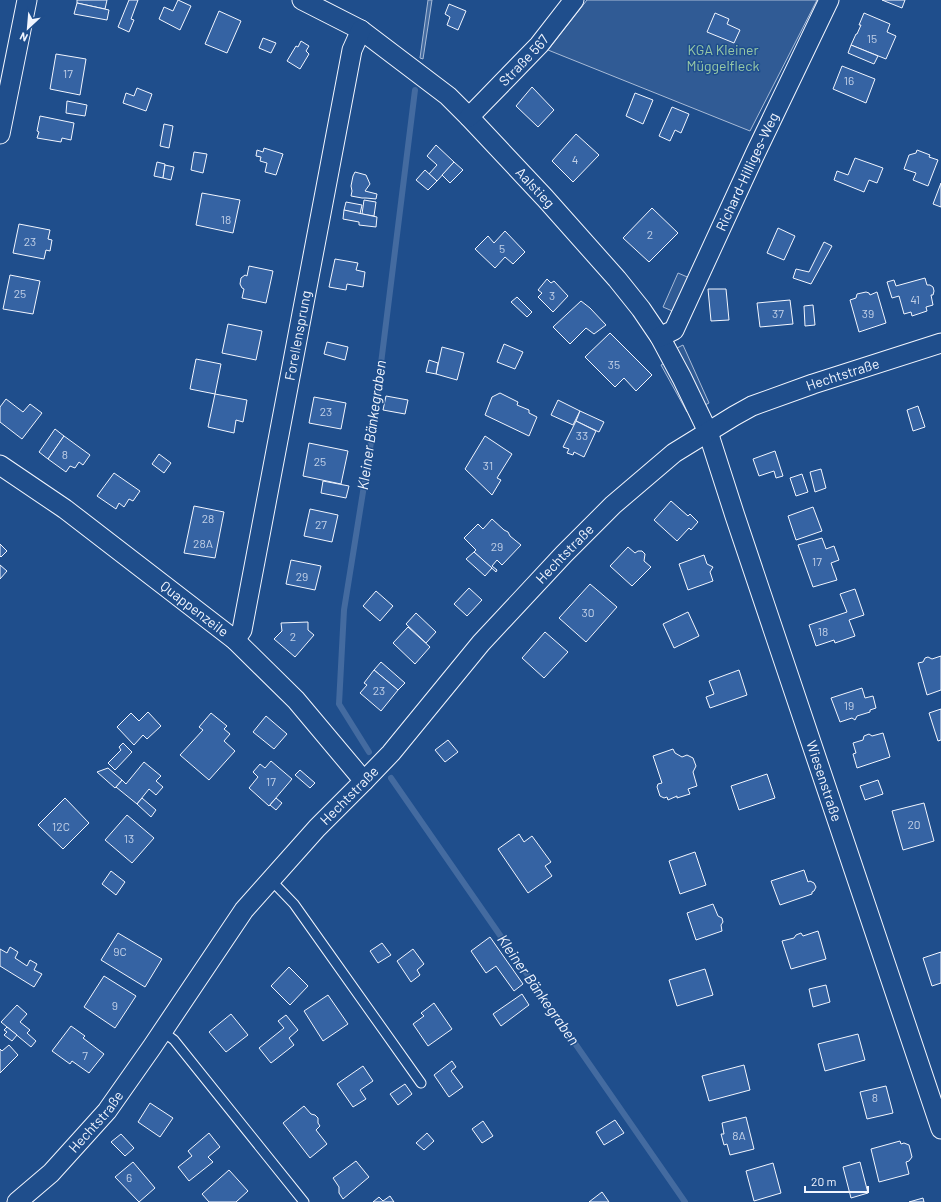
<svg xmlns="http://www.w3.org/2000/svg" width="941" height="1202" font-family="Barlow,sans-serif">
<rect width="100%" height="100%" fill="#1f4e8c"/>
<g fill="#305b95" stroke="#a8bbd7">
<path d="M587,0H817L750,131L548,50Z"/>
<path d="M678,273L692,279L677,313L663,307Z"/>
<path d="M683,345L709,403L703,406L677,348Z"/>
<path d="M667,362L692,409L687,412L661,365Z"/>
</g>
<path fill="#446ba0" stroke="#a8bbd7" d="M428,0H432L423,59L420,58Z"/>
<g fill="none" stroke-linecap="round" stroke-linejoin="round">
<g stroke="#446ba0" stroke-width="6">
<path d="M369,752L339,704L344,610L372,436L415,90"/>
<path d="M391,778L685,1202"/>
</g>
</g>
<g fill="#3563a3" stroke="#f2f6ff">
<path d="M77,0H107L105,9L77,3Z"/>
<path d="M129,0H138L131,19L134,20L129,32L118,27Z"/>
<path d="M178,0L191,6L180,30L159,19L164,7L173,11Z"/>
<path d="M882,0H905L902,8Z"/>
<path d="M77,3L109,10L107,20L74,14Z"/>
<path d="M449,4L466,11L458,30L447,25L450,17L445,14Z"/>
<path d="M219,11L241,21L227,53L205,44Z"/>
<path d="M715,13L729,19L727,24L740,30L734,43L707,32Z"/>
<path d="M864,13L890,24L887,32L896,36L886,59L851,45L856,34H857L861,25H859Z"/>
<path d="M263,38L276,43L271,53L259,48Z"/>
<path d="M301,41L309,46L306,51L309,54L300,69L287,61L296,46L298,47Z"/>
<path d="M851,45L878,56L874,64L848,53Z"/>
<path d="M56,54L86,59L80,95L50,89Z"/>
<path d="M842,66L875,79L866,103L833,89Z"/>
<path d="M532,87L554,110L538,127L516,106Z"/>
<path d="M137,88L152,94L146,111L123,103L126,93L134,96Z"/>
<path d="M635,93L653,100L643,124L626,116Z"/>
<path d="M67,101L87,105L85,116L66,113Z"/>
<path d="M672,107L689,114L681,133L675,130L670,141L659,136Z"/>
<path d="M40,116L74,123L71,140L62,138L61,142L37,138L39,132L37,131Z"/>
<path d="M164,124L173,126L169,148L160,146Z"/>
<path d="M576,134L599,155L573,182L552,161Z"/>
<path d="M436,145L454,162L437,181L429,174L437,165L427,156Z"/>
<path d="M264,148L283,154L276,175L265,172L267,163L260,161L261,157L256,156L257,150L263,152Z"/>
<path d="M917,150L930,155L929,157L938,160L928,186L913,180L916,173L904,169L909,155L916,153Z"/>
<path d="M194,152L207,154L203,173L191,170Z"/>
<path d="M855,158L883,168L877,183L869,180L864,192L834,180L837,171L848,175Z"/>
<path d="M157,162L165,164L163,178L154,176Z"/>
<path d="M454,162L463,170L450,183L442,175Z"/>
<path d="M165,165L174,167L171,180L163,178Z"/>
<path d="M425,170L437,181L428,190L416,180Z"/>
<path d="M355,172L366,175L370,184L365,191L377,194L376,199L366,198H362L351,196L352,191L351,186L353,176Z"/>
<path d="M941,183V207L933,204Z"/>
<path d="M202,193L240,200L233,233L196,225Z"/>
<path d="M364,200L376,202L374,216L362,214Z"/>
<path d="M346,202L362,205L360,214L344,210Z"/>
<path d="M652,208L678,233L649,262L623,238Z"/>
<path d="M344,210L377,217L376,227L359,225V222L343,219Z"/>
<path d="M19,224L50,230L48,239L52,240L50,251L46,250L44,259L13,253Z"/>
<path d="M778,228L795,236L784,260L767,253Z"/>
<path d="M505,231L525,252L513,264L505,257L495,268L475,249L488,236L494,243Z"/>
<path d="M824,242L832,246L811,284L793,278L796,269L809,272Z"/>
<path d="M335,259L358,263L356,270L365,272L363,287L347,284L346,290L329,287Z"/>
<path d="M249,266L273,271L266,303L242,298L244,289L242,288L240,284L241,278L245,275L247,276Z"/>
<path d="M10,275L40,281L33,314L3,309Z"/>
<path d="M925,278L927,285H930L933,287L934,291L933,295H931L933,305L926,307L927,311L912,316L911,312L904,314L899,296L892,298L887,282L894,280L896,286Z"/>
<path d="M547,279L551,283L554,281L568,296L553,312L538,297L542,293L538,290Z"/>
<path d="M708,289H726L729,320L711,321Z"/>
<path d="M866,292L869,293L870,295L877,292L886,323L859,332L850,300L856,298L857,294Z"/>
<path d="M517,297L532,312L527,317L511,302Z"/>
<path d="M790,300L793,324L760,327L757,303Z"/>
<path d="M581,301L590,308L606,325L594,334L586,328L570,344L553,327Z"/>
<path d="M813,305L815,325L805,326L804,306Z"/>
<path d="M228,324L262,331L256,360L222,353Z"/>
<path d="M610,333L652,375L636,391L624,378L615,387L585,357Z"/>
<path d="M327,342L348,347L345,360L324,354Z"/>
<path d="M504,344L523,352L515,369L497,362Z"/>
<path d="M442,347L464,353L457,380L436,374Z"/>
<path d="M196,359L221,364L215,394L190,389Z"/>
<path d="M429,360L438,363L436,374L426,372Z"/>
<path d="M500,393L518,402L517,405L529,410V413L537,417L529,436L485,415L492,397Z"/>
<path d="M215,394L247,400L243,422L236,420L234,433L208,427Z"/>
<path d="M386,396L408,400L405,414L383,410Z"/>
<path d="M314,397L346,403L341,429L309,423Z"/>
<path d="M6,399L23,412L30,404L42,413L22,439L0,422V407Z"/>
<path d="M558,400L580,411L573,425L551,415Z"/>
<path d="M918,406L925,427L913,431L907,410Z"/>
<path d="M580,411L604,422L599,432L576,421Z"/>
<path d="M576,421L596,431L584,457L574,452L573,455L567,453L569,449L563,447Z"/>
<path d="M55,429L64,436L48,459L39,452Z"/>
<path d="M64,436L90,455L83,465L79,462L75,468L70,466L66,472L48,459Z"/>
<path d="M485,436L512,454L497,478L501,480L492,495L465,469Z"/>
<path d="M309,443L348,451L341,484L303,476Z"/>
<path d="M775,451L783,476L776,478L774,471L759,476L753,459Z"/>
<path d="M159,454L171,463L164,473L152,464Z"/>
<path d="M821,469L826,488L815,492L810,472Z"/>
<path d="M114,473L140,491L133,501L129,499L124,507L119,503L116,509L97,496Z"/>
<path d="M802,474L808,492L796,496L790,478Z"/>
<path d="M323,481L349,486L346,498L321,493Z"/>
<path d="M671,501L688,516L690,514L698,522L691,530L689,528L677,541L654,520Z"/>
<path d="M194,506L224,512L215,558L184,553Z"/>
<path d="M813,507L822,531L796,540L788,516Z"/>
<path d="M310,509L338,515L332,542L304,536Z"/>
<path d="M492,519L504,530L508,532L510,536L521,545L502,565L497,560L492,566L497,570L496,572L474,552L476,550L464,538L478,524L483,529Z"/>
<path d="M822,538L826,549L834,546L839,560L831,563L837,580L813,587L798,545Z"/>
<path d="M0,544L7,551L1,557L0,556Z"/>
<path d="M628,547L635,553L638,551H642L645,554L644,561L651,567L632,586L610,566Z"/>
<path d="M474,552L492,568L485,576L466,559Z"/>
<path d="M704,555L707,564L713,567L710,572L713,581L688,590L679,564Z"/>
<path d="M291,560L321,566L315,590L286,584Z"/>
<path d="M0,565L7,571L0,579Z"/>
<path d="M590,584L617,607L586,642L559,618Z"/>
<path d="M469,588L482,600L467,616L454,604Z"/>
<path d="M855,589L864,615L849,620L855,636L835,643L834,640L816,646L809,625L847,612L840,594Z"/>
<path d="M376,591L393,606L380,621L363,606Z"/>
<path d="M688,612L699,636L674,648L663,624Z"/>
<path d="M416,613L436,632L426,643L406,624Z"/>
<path d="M308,622V630L314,635L295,657L274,639L282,631L281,623Z"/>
<path d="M408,627L430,647L415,664L393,643Z"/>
<path d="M545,632L568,652L544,678L522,658Z"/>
<path d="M941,656V690L927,695L918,663L923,662L925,658L928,657L932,659Z"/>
<path d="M381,662L405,683L398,690L374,670Z"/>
<path d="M374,670L398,690L381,711L360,693L367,685L364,683Z"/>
<path d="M739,670L747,695L710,708L706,697L714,694L709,681Z"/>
<path d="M862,688L865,698L873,696L876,708L870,710V712L857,716L855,720L852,718L840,722L831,698Z"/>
<path d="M941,709V740L938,741L929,713Z"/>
<path d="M148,712L161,726L147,739L143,735L134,745L117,727L131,713L139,721Z"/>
<path d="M211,713L227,726L224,729L230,734L224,741L235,751L209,780L180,755L203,730L199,727Z"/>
<path d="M266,716L287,734L274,749L253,732Z"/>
<path d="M883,733L890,757L857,768L853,754L856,753L853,743L863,740L864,736L869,734L872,736Z"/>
<path d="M448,740L458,752L445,762L435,750Z"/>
<path d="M123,743L132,752L115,770L108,763L121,750L119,747Z"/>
<path d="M673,749L675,753L682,757L687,755L693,758L696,766L693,772L697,786L688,789L690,794L677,798V796L668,800L667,797L664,798L660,796L657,787L658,784L662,783L653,756Z"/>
<path d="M271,761L292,779L269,806L249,788L258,777L253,772L260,764L265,768Z"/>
<path d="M144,762L161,776L156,781L163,787L156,795L149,789L137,804L116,787L122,780L126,784Z"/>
<path d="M108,768L122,780L115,788L97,772Z"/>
<path d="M300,770L315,783L310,788L295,775Z"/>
<path d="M767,774L775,798L739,810L731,786Z"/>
<path d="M878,780L883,794L865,800L860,786Z"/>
<path d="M65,798L89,823L63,849L38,825Z"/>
<path d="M142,798L156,810L151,817L137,804Z"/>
<path d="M276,798L282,803L276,810L270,805Z"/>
<path d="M924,803L934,841L903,850L892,811Z"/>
<path d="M127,815L154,838L132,863L105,840Z"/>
<path d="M519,834L524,842L532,836L551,862L545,866L552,876L528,893L498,849Z"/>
<path d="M695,852L706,885L680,894L669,861Z"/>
<path d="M804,870L808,882L810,881L814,883L816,887L814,891L812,892V894L780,905L771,881Z"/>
<path d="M111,871L125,882L116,895L102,884Z"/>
<path d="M713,904L718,916L722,918L723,922L721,925L722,931L696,940L687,913Z"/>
<path d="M818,931L826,959L791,969L782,941L794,938L796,935L801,933L803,936Z"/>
<path d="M118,933L162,959L145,987L101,960Z"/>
<path d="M490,937L523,984L514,991L496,966L486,973L471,951Z"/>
<path d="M382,943L391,955L378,963L370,951Z"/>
<path d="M10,947L18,952L15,958L27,966L30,960L37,964L34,970L42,974L34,987L0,966V949L7,953Z"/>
<path d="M413,949L424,964L417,970L420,975L411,982L397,961Z"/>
<path d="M941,952V983L932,986L923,958Z"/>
<path d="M289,967L308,986L290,1005L271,986Z"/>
<path d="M705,969L713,995L677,1006L669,980Z"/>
<path d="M104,976L136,996L115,1028L84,1007Z"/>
<path d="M826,985L830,1002L813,1007L809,989Z"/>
<path d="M522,994L529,1005L501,1026L493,1014Z"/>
<path d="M328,995L348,1024L323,1041L304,1011Z"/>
<path d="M434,1003L452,1029L428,1046L413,1024L424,1016L421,1013Z"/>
<path d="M17,1005L27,1014L20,1022L30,1030L27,1033L36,1041L31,1047L1,1022Z"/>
<path d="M231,1014L248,1035L226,1052L209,1032Z"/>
<path d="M286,1015L298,1030L289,1038L294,1045L271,1063L259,1048L284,1028L278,1021Z"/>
<path d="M71,1026L85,1036L83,1038L104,1054L89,1073L72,1061L70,1064L52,1051Z"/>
<path d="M7,1027L17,1035L12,1041L4,1035L7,1032L4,1030Z"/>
<path d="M858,1034L865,1060L825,1071L818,1044Z"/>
<path d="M9,1045L18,1055L0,1073V1049L2,1051Z"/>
<path d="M452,1061L456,1067L451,1071L463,1087L449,1097L434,1075Z"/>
<path d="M744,1065L750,1090L709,1101L702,1076Z"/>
<path d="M363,1066L373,1081L360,1090L366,1099L353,1107L337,1084Z"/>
<path d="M405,1084L412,1094L398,1105L390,1094Z"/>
<path d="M886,1086L893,1113L867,1119L860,1092Z"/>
<path d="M150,1103L173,1118L160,1137L138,1122Z"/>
<path d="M304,1106L311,1114L315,1115L318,1118V1123L320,1126L316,1130L327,1144L310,1158L283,1123Z"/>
<path d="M746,1117L754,1149L730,1155L727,1144L724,1145L721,1134H724L722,1123Z"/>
<path d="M615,1120L624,1133L604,1145L596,1132Z"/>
<path d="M483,1121L493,1136L482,1143L472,1129Z"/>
<path d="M209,1133L220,1147L208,1157L213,1162L189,1181L178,1167L192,1156L188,1151Z"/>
<path d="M427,1133L434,1141L424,1150L416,1143Z"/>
<path d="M121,1134L134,1148L125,1156L111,1142Z"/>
<path d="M900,1141L901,1144L904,1143L909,1145L912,1157L909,1161L906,1162L909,1174L879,1182L871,1149Z"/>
<path d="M356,1161L369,1177L343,1199L339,1193V1187L333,1178Z"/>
<path d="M133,1162L155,1188L139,1202L115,1177Z"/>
<path d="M860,1162L868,1193L851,1198L843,1167Z"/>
<path d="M773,1163L781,1193L754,1201L746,1171Z"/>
<path d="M229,1170L248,1191L236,1202H209L202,1194Z"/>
<path d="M602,1192L609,1202H589Z"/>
<path d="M390,1196L394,1202H373L379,1197L383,1201Z"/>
<path d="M923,1198L924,1202H909Z"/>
</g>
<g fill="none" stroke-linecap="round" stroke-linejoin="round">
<g stroke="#f2f6ff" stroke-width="11">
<g id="lane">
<path d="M270,879L294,904L421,1083"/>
<path d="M162,1031L174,1040L304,1202"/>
</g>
</g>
<g stroke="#f2f6ff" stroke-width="21">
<g id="street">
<path id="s1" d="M302,0L361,30L448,96L469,117L545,198L617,279L641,309L660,337L682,378L708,432L735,516L941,1129"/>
<path id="s2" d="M469,117L539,45L574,0"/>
<path d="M0,134L27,0"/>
<path id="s3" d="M660,337L674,330L756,152L829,0"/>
<path id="s4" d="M0,465L65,509L235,640L296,700L364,781"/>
<path id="s5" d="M235,640L242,630L352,50L361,30"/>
<path id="s6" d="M17,1202L51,1173L107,1111L152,1047L244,910L317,828L364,781L391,753L481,643L564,554L613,505L674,453L734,416L752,406L813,384L941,343"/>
</g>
</g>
<use href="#lane" stroke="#1f4e8c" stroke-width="9"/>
<use href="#street" stroke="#1f4e8c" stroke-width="19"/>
</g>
<g text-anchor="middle" stroke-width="3" stroke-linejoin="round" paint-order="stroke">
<g font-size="12" fill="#c3d1e8">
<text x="872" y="43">15</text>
<text x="68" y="78">17</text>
<text x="849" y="85">16</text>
<text x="575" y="164">4</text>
<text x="226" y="224">18</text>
<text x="650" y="239">2</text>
<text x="30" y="246">23</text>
<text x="502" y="253">5</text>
<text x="20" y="298">25</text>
<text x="552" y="300">3</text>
<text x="915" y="304">41</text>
<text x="778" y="318">37</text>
<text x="868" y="318">39</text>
<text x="614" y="369">35</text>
<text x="326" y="416">23</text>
<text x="582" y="440">33</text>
<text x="65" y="459">8</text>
<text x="320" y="466">25</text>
<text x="488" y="470">31</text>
<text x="208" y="523">28</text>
<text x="321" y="529">27</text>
<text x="203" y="548">28A</text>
<text x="497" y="551">29</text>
<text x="817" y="566">17</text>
<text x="302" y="581">29</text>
<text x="588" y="617">30</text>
<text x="823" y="636">18</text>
<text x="293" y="641">2</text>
<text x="379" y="695">23</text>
<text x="849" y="710">19</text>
<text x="271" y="786">17</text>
<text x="914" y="829">20</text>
<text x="61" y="831">12C</text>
<text x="129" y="843">13</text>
<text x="120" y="956">9C</text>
<text x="115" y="1010">9</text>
<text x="85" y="1060">7</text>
<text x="875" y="1102">8</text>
<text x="739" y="1140">8A</text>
<text x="129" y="1182">6</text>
</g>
<g font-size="14" fill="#97c8a6" stroke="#1f4e8c">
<text x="723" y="55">KGA Kleiner<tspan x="723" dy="16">Müggelfleck</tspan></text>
</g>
<g font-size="14" fill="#f2f6ff" stroke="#1f4e8c">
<text dy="5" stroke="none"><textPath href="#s2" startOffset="79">Straße 567</textPath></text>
<text dy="5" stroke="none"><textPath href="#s3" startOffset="190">Richard-Hilliges-Weg</textPath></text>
<text dy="5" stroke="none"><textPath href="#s1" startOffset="302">Aalstieg</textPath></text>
<text dy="5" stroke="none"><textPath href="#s5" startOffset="312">Forellensprung</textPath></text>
<text dy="5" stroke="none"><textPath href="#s6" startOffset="1187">Hechtstraße</textPath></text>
<text dy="5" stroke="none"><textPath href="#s6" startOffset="851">Hechtstraße</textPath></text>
<text dy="5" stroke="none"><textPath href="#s4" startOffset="242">Quappenzeile</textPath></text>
<text dy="5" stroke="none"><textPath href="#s1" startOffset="971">Wiesenstraße</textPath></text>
<text dy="5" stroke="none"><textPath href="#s6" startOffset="527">Hechtstraße</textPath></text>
<text dy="5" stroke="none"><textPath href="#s6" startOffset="113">Hechtstraße</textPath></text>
</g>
<g font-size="15" font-style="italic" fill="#f2f6ff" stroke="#1f4e8c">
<text transform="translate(372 425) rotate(-82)" y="5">Kleiner Bänkegraben</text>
<text transform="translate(538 990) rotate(55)" y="5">Kleiner Bänkegraben</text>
</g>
</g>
<g transform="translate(28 28) rotate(206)" stroke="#1f4e8c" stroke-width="3" paint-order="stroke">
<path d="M0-3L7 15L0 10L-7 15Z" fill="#f2f6ff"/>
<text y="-6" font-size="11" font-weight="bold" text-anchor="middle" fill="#f2f6ff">N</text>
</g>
<path d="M805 1186v6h63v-6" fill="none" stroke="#f2f6ff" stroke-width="2"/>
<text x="811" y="1186" font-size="12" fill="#f2f6ff" stroke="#1f4e8c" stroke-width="3" paint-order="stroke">20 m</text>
</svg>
